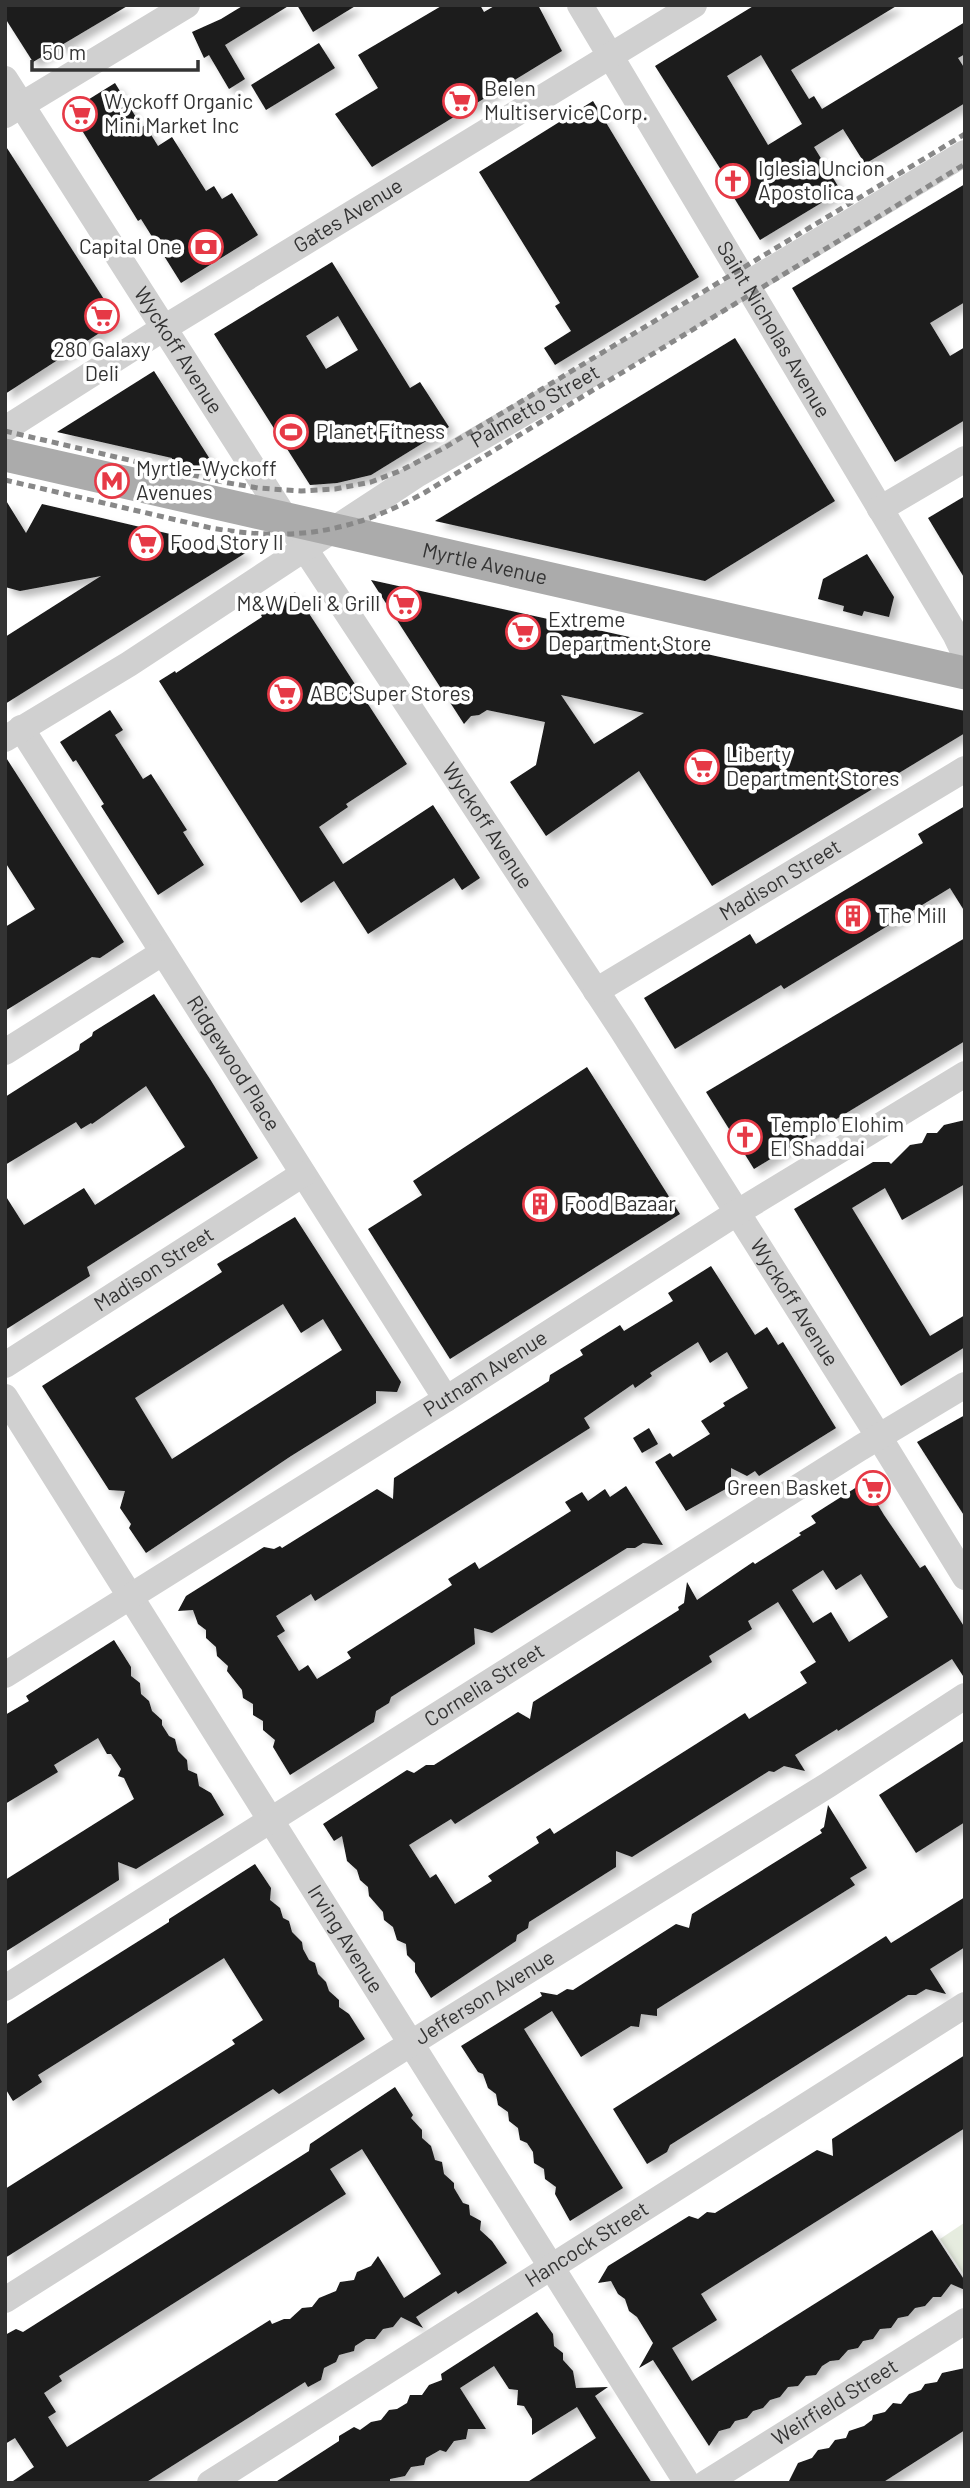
<svg xmlns="http://www.w3.org/2000/svg" width="970" height="2488" font-family="Barlow,sans-serif">
<defs>
<filter id="shadow"><feDropShadow dx="6" dy="6" stdDeviation="3.5" flood-color="#0004"/></filter>
</defs>
<rect width="100%" height="100%" fill="#fff"/>
<path fill="#e6ecdf" d="M964,2223L965,2275H964L940,2239Z"/>
<g fill="#1a1a1a" fill-rule="evenodd" filter="url(#shadow)">
<path d="M5,5H129L33,62L5,18Z"/>
<path d="M244,5H290L225,45L245,79L229,89L209,55L204,58L192,32L221,19Z"/>
<path d="M297,5H357L313,32Z"/>
<path d="M443,5H480L484,12L496,5H538L562,51L372,167L335,114L378,88L358,55Z"/>
<path d="M755,5H898L791,70L809,99L814,96L822,109L965,22V54L958,58L965,69V103L865,164L843,129L814,147L841,191L760,240L720,175L723,173L655,66ZM761,55L802,124L768,145L727,76Z"/>
<path d="M319,43L335,68L266,110L251,85Z"/>
<path d="M115,83L142,127L145,125L158,146L172,137L206,191L214,186L222,199L232,193L258,235L181,283L141,219L138,221L70,111Z"/>
<path d="M593,101L699,277L555,365L544,348L571,331L555,306L560,303L479,172Z"/>
<path d="M5,145L118,321L5,394Z"/>
<path d="M965,184V302L930,323L950,356L965,347V420L895,462L792,288Z"/>
<path d="M332,262L410,388L420,382L449,427L371,475L337,483L310,485L214,334ZM338,316L358,350L326,369L306,336Z"/>
<path d="M735,338L835,501L705,581L435,521Z"/>
<path d="M154,371L213,464L173,473L172,458L57,432Z"/>
<path d="M965,496V579L928,518Z"/>
<path d="M5,499L26,533L42,504L247,552L5,704V637L101,576L20,591L5,587Z"/>
<path d="M867,554L894,597L889,617L864,611L862,616L843,611L844,606L818,599L823,579Z"/>
<path d="M371,580L965,711V733L712,886L639,771L546,836L510,782L536,765L545,722L487,710L479,715L471,716L464,724ZM561,695L644,713L594,744Z"/>
<path d="M295,592L407,764L346,804L348,807L319,827L343,864L433,805L480,878L462,890L454,878L368,934L334,881L301,903L159,681L175,671L176,673L262,617L261,615Z"/>
<path d="M110,710L123,730L115,735L143,779L151,774L187,830L183,832L204,865L158,895L101,806L104,804L76,760L73,762L60,742Z"/>
<path d="M5,756L124,942L100,958L92,957L5,1011V927L35,909L5,862Z"/>
<path d="M965,806V912L950,888L784,989L781,985L675,1049L644,998L750,934L756,944L923,843L918,834Z"/>
<path d="M965,938V1041L754,1169L706,1092Z"/>
<path d="M154,994L210,1079L258,1158L87,1267L90,1276L5,1330V1195L24,1225L84,1188L95,1205L185,1147L146,1086L92,1124L91,1123L81,1129L76,1122L5,1165V1097L79,1050L80,1044L92,1036L93,1032Z"/>
<path d="M587,1067L680,1214L450,1359L368,1229L422,1195L413,1181Z"/>
<path d="M965,1120V1184L902,1220L885,1188L852,1208L930,1336L965,1315V1347L901,1386L794,1209L873,1162H889L891,1164L910,1145L922,1143L927,1133H937L944,1125Z"/>
<path d="M295,1217L401,1382L397,1392L376,1391V1403L291,1456L146,1553L129,1528L131,1524L120,1508L125,1491L109,1490L42,1386L222,1272L217,1264ZM283,1304L301,1333L323,1319L342,1350L172,1459L135,1398Z"/>
<path d="M711,1266L755,1335L767,1327L778,1345L783,1342L836,1428L759,1476L755,1471L747,1476L731,1468V1486L686,1511L655,1462L670,1453L673,1457L710,1434L701,1421L725,1406L723,1403L748,1388L727,1352L710,1363L698,1342L650,1373L652,1376L635,1388L633,1384L584,1418L590,1428L315,1601L311,1594L276,1616L285,1631L277,1636L299,1671L308,1665L317,1679L351,1658L347,1652L452,1585L448,1579L475,1562L479,1569L571,1511L565,1502L582,1492L588,1501L605,1489L610,1497L626,1486L663,1545L643,1543L635,1548H627L492,1633L474,1628L475,1644L391,1697L389,1703L376,1711L374,1722L290,1775L273,1747L275,1740L263,1730V1721L253,1715V1704L243,1698L242,1690L227,1671L228,1666L217,1656L216,1647L206,1638V1630L198,1624L193,1610L178,1611L186,1596L264,1547L274,1549L280,1546L282,1548L377,1489L393,1499L394,1478L549,1381L550,1375L583,1355L580,1350L620,1325L624,1331L673,1301L668,1293Z"/>
<path d="M965,1415V1517L917,1442Z"/>
<path d="M649,1428L658,1444L642,1453L633,1438Z"/>
<path d="M871,1478L881,1496L875,1500L884,1515L920,1568L925,1565L965,1628V1679L952,1659L838,1731L837,1729L795,1755L805,1771L784,1766L774,1772L769,1771L632,1857L616,1851V1867L529,1922L528,1928L517,1935L516,1941L431,1998L415,1972V1963L407,1955L406,1944L397,1940L393,1927L384,1920L383,1912L369,1896L368,1887L360,1880L357,1870L347,1861L342,1836L334,1841L323,1824L407,1770L414,1773L426,1765H434L518,1712L530,1719L533,1702L679,1610L678,1607L684,1603L687,1582L697,1600L753,1562L755,1564L801,1535L799,1533L816,1523L811,1516ZM823,1570L836,1590L861,1574L888,1617L849,1642L831,1612L813,1623L792,1590ZM778,1602L816,1662L800,1672L807,1683L749,1719L745,1713L554,1834L550,1828L536,1837L539,1843L488,1876L492,1881L455,1904L436,1874L430,1878L409,1845L451,1819L455,1824L712,1662L709,1656L752,1629L748,1621Z"/>
<path d="M114,1640L131,1667V1676L140,1683L141,1694L149,1701L152,1711L162,1720V1725L169,1736L175,1739L178,1751L187,1760L188,1770L197,1774L199,1786L211,1793L224,1815L136,1869L118,1862L119,1880L5,1952V1880L134,1799L124,1778L118,1776L121,1769L111,1754H107L98,1738L54,1765L58,1772L5,1804V1715L29,1701L26,1696Z"/>
<path d="M965,1740V1822L916,1853L879,1795Z"/>
<path d="M828,1805L867,1868L850,1878L855,1885L657,2009V2016L641,2014L639,2027L631,2026L581,2057L552,2011L524,2029L623,2188L570,2221L555,2194L556,2187L545,2179L544,2169L534,2163L533,2152L527,2143L520,2140L518,2128L509,2121L508,2112L498,2105L496,2094L488,2088L483,2074L478,2072L461,2046L542,1996L540,1992L557,1995L567,1989L573,1990L676,1924L689,1928L692,1914L822,1833L820,1830L824,1827Z"/>
<path d="M255,1864L271,1888L270,1900L280,1908L283,1918L289,1921L292,1932L302,1942L303,1949L309,1960L315,1963L318,1974L326,1982L329,1991L339,2000V2007L349,2014L365,2039L279,2094L273,2089L5,2258V2189L235,2044L232,2040L263,2020L224,1958L38,2075L42,2082L13,2101L5,2088V2025L169,1922V1919Z"/>
<path d="M965,1897V1947L930,1969L946,1994L926,1989L916,1995H908L670,2145L667,2152L647,2164L613,2109L886,1936L891,1943Z"/>
<path d="M965,2055V2128L701,2294L717,2320L672,2348L692,2381L932,2230L965,2281V2290L951,2284L941,2297H933L925,2306L915,2308L908,2316L898,2318L891,2328L880,2329L873,2339L863,2341L858,2348L848,2350L839,2360L830,2361L822,2366L816,2375L806,2376L798,2386L788,2387L780,2397L770,2400L763,2408L753,2411L747,2418L735,2421L730,2428L719,2431L709,2446L653,2360L639,2368L653,2343L637,2317L629,2311L625,2299L618,2294L611,2281L598,2283L608,2266L689,2216L698,2219L707,2212L715,2213L817,2150L833,2156L832,2139Z"/>
<path d="M395,2087L413,2115L411,2118L422,2130V2138L431,2146L435,2160L442,2162L444,2174L454,2183V2188L463,2203L469,2205L470,2215L481,2221L480,2230L492,2241L507,2263L458,2294L456,2291L416,2317L423,2328L401,2317L393,2327L383,2329L375,2339H366L355,2346L354,2351L339,2355L336,2362L324,2368L321,2380L308,2387L305,2382L145,2483H10L34,2467L15,2438L5,2444V2335L16,2329L23,2332L309,2151L310,2144ZM362,2149L441,2274L404,2298L378,2256L371,2266L357,2272L354,2280L340,2282L336,2291L319,2298L312,2307L302,2308L290,2319H284L272,2324L270,2320L67,2447L48,2417L56,2412L44,2393L62,2381L59,2376L346,2194L330,2169Z"/>
<path d="M537,2312L553,2334L554,2346L563,2353V2360L573,2371L576,2388L608,2387L595,2396L652,2483H526L596,2438L577,2407L532,2435V2419L524,2406L517,2405L518,2390L509,2389L494,2366L460,2388L486,2429H468L466,2439L454,2441L446,2452L440,2450L426,2458L424,2465L411,2467L405,2476L390,2479V2483H274L339,2441V2436L354,2427L360,2430L371,2422L381,2420L389,2410L397,2409L407,2403L410,2395H422L429,2385L442,2380L441,2374Z"/>
<path d="M965,2368V2430L882,2483H788L798,2463L812,2458L818,2450L829,2448L835,2440L846,2438L849,2431L864,2426L872,2420L873,2415L885,2412L893,2403L901,2404L909,2394L921,2390L925,2384L937,2382L942,2373Z"/>
</g>
<g fill="none" stroke-linecap="round" stroke-linejoin="round">
<g stroke="#d0d0d0" stroke-width="26">
<path id="s1" d="M580,5L955,634L965,655"/>
<path id="s2" d="M5,79L305,549L622,1030L879,1437L965,1577"/>
<path d="M5,115L187,5"/>
<path id="s3" d="M5,429L164,328L694,5"/>
<path d="M880,509L965,459"/>
<path id="s4" d="M21,728L446,1399"/>
<path id="s5" d="M5,739L129,664L418,474L747,284L965,153"/>
<path id="s6" d="M596,991L965,769"/>
<path d="M5,1052L162,953"/>
<path id="s7" d="M5,1365L303,1174"/>
<path id="s8" d="M5,1397L687,2483"/>
<path id="s9" d="M5,1675L446,1399L738,1212L965,1074"/>
<path id="s10" d="M5,1988L860,1448L965,1385"/>
<path id="s11" d="M5,2300L437,2027L828,1785L965,1696"/>
<path id="s12" d="M210,2483L965,2005"/>
<path id="s13" d="M706,2483L965,2321"/>
</g>
<path stroke="#ababab" stroke-width="33" id="s14" d="M5,455L965,673"/>
<g stroke="#888" stroke-width="5" stroke-dasharray="7 5" stroke-linecap="butt">
<path d="M5,431L223,482L258,488L301,491L335,489L371,482L400,471L444,448L965,134"/>
<path d="M5,480L211,528C293,542 351,533 424,493L965,164"/>
</g>
</g>
<defs>
<g id="supermarket-ring" transform="scale(1.75)"><circle r="9.5" fill="#fff" stroke="#e63946" stroke-width="1.5"/><path d="M-6-5.5h2.5l.6 2H6L4.5 2H-2.5L-4.4-4H-6ZM-1.5 3.2a1.3 1.3 0 1 0 .1 0ZM3 3.2a1.3 1.3 0 1 0 .1 0Z" fill="#e63946"/></g>
<g id="church-ring" transform="scale(1.75)"><circle r="9.5" fill="#fff" stroke="#e63946" stroke-width="1.5"/><path d="M-1.2-6h2.4v3.5h3.3v2.4h-3.3V6h-2.4V-.1h-3.3v-2.4h3.3Z" fill="#e63946"/></g>
<g id="bank-ring" transform="scale(1.75)"><circle r="9.5" fill="#fff" stroke="#e63946" stroke-width="1.5"/><path d="M-6-4H6V4H-6ZM0-2.3a2.3 2.3 0 1 0 0 4.6a2.3 2.3 0 1 0 0-4.6Z" fill="#e63946"/></g>
<g id="stadium-ring" transform="scale(1.75)"><circle r="9.5" fill="#fff" stroke="#e63946" stroke-width="1.5"/><path d="M0-5a6.5 5 0 1 0 0 10a6.5 5 0 1 0 0-10ZM-3.5-1.8h7v3.6h-7Z" fill="#e63946"/></g>
<g id="metro-ring" transform="scale(1.75)"><circle r="9.5" fill="#fff" stroke="#e63946" stroke-width="1.5"/><path d="M-5.5 5V-5H-3L0 0L3-5H5.5V5H3V-.5L0 4L-3-.5V5Z" fill="#e63946"/></g>
<g id="building-ring" transform="scale(1.75)"><circle r="9.5" fill="#fff" stroke="#e63946" stroke-width="1.5"/><path d="M-4-6H4V6H1V3H-1V6H-4ZM-2.5-4.3h1.7v1.8h-1.7ZM.8-4.3h1.7v1.8H.8ZM-2.5-1h1.7V.8h-1.7ZM.8-1h1.7V.8H.8Z" fill="#e63946"/></g>
</defs>
<g fill-rule="evenodd">
<use href="#supermarket-ring" x="460" y="101"/>
<use href="#supermarket-ring" x="80" y="114"/>
<use href="#church-ring" x="733" y="181"/>
<use href="#bank-ring" x="206" y="247"/>
<use href="#supermarket-ring" x="102" y="316"/>
<use href="#stadium-ring" x="291" y="432"/>
<use href="#metro-ring" x="112" y="481"/>
<use href="#supermarket-ring" x="146" y="543"/>
<use href="#supermarket-ring" x="404" y="604"/>
<use href="#supermarket-ring" x="523" y="632"/>
<use href="#supermarket-ring" x="285" y="694"/>
<use href="#supermarket-ring" x="702" y="767"/>
<use href="#building-ring" x="853" y="916"/>
<use href="#church-ring" x="745" y="1137"/>
<use href="#building-ring" x="540" y="1204"/>
<use href="#supermarket-ring" x="873" y="1488"/>
</g>
<g text-anchor="middle" stroke-width="7" stroke-linejoin="round" paint-order="stroke">
<g font-size="21" fill="#333" stroke="#fff" text-anchor="start">
<text x="484" y="96">Belen<tspan x="484" dy="24">Multiservice Corp.</tspan></text>
<text x="104" y="109">Wyckoff Organic<tspan x="104" dy="24">Mini Market Inc</tspan></text>
<text x="758" y="176">Iglesia Uncion<tspan x="758" dy="24">Apostolica</tspan></text>
<text x="182" y="254" text-anchor="end">Capital One</text>
<text x="102" y="357" text-anchor="middle">280 Galaxy<tspan x="102" dy="24">Deli</tspan></text>
<text x="316" y="439">Planet Fitness</text>
<text x="136" y="476">Myrtle–Wyckoff<tspan x="136" dy="24">Avenues</tspan></text>
<text x="170" y="550">Food Story II</text>
<text x="380" y="611" text-anchor="end">M&amp;W Deli &amp; Grill</text>
<text x="548" y="627">Extreme<tspan x="548" dy="24">Department Store</tspan></text>
<text x="310" y="701">ABC Super Stores</text>
<text x="726" y="762">Liberty<tspan x="726" dy="24">Department Stores</tspan></text>
<text x="878" y="923">The Mill</text>
<text x="770" y="1132">Templo Elohim<tspan x="770" dy="24">El Shaddai</tspan></text>
<text x="564" y="1211">Food Bazaar</text>
<text x="848" y="1495" text-anchor="end">Green Basket</text>
</g>
<g font-size="21" fill="#333" stroke="#fff">
<text dy="7" stroke="none"><textPath href="#s3" startOffset="404">Gates Avenue</textPath></text>
<text dy="7" stroke="none"><textPath href="#s1" startOffset="378">Saint Nicholas Avenue</textPath></text>
<text dy="7" stroke="none"><textPath href="#s2" startOffset="322">Wyckoff Avenue</textPath></text>
<text dy="7" stroke="none"><textPath href="#s5" startOffset="626">Palmetto Street</textPath></text>
<text dy="7" stroke="none"><textPath href="#s14" startOffset="492">Myrtle Avenue</textPath></text>
<text dy="7" stroke="none"><textPath href="#s2" startOffset="889">Wyckoff Avenue</textPath></text>
<text dy="7" stroke="none"><textPath href="#s6" startOffset="215">Madison Street</textPath></text>
<text dy="7" stroke="none"><textPath href="#s4" startOffset="397">Ridgewood Place</textPath></text>
<text dy="7" stroke="none"><textPath href="#s7" startOffset="177">Madison Street</textPath></text>
<text dy="7" stroke="none"><textPath href="#s2" startOffset="1456">Wyckoff Avenue</textPath></text>
<text dy="7" stroke="none"><textPath href="#s9" startOffset="567">Putnam Avenue</textPath></text>
<text dy="7" stroke="none"><textPath href="#s10" startOffset="567">Cornelia Street</textPath></text>
<text dy="7" stroke="none"><textPath href="#s8" startOffset="640">Irving Avenue</textPath></text>
<text dy="7" stroke="none"><textPath href="#s11" startOffset="567">Jefferson Avenue</textPath></text>
<text dy="7" stroke="none"><textPath href="#s12" startOffset="446">Hancock Street</textPath></text>
<text dy="7" stroke="none"><textPath href="#s13" startOffset="152">Weirfield Street</textPath></text>
</g>
</g>
<rect width="970" height="2488" fill="none" stroke="#333333" stroke-width="14"/>
<path d="M32 60v10h166v-10" fill="none" stroke="#333333" stroke-width="3.5"/>
<text x="42" y="60" font-size="21" fill="#333333" stroke="#ffffff" stroke-width="5" paint-order="stroke">50 m</text>
</svg>
